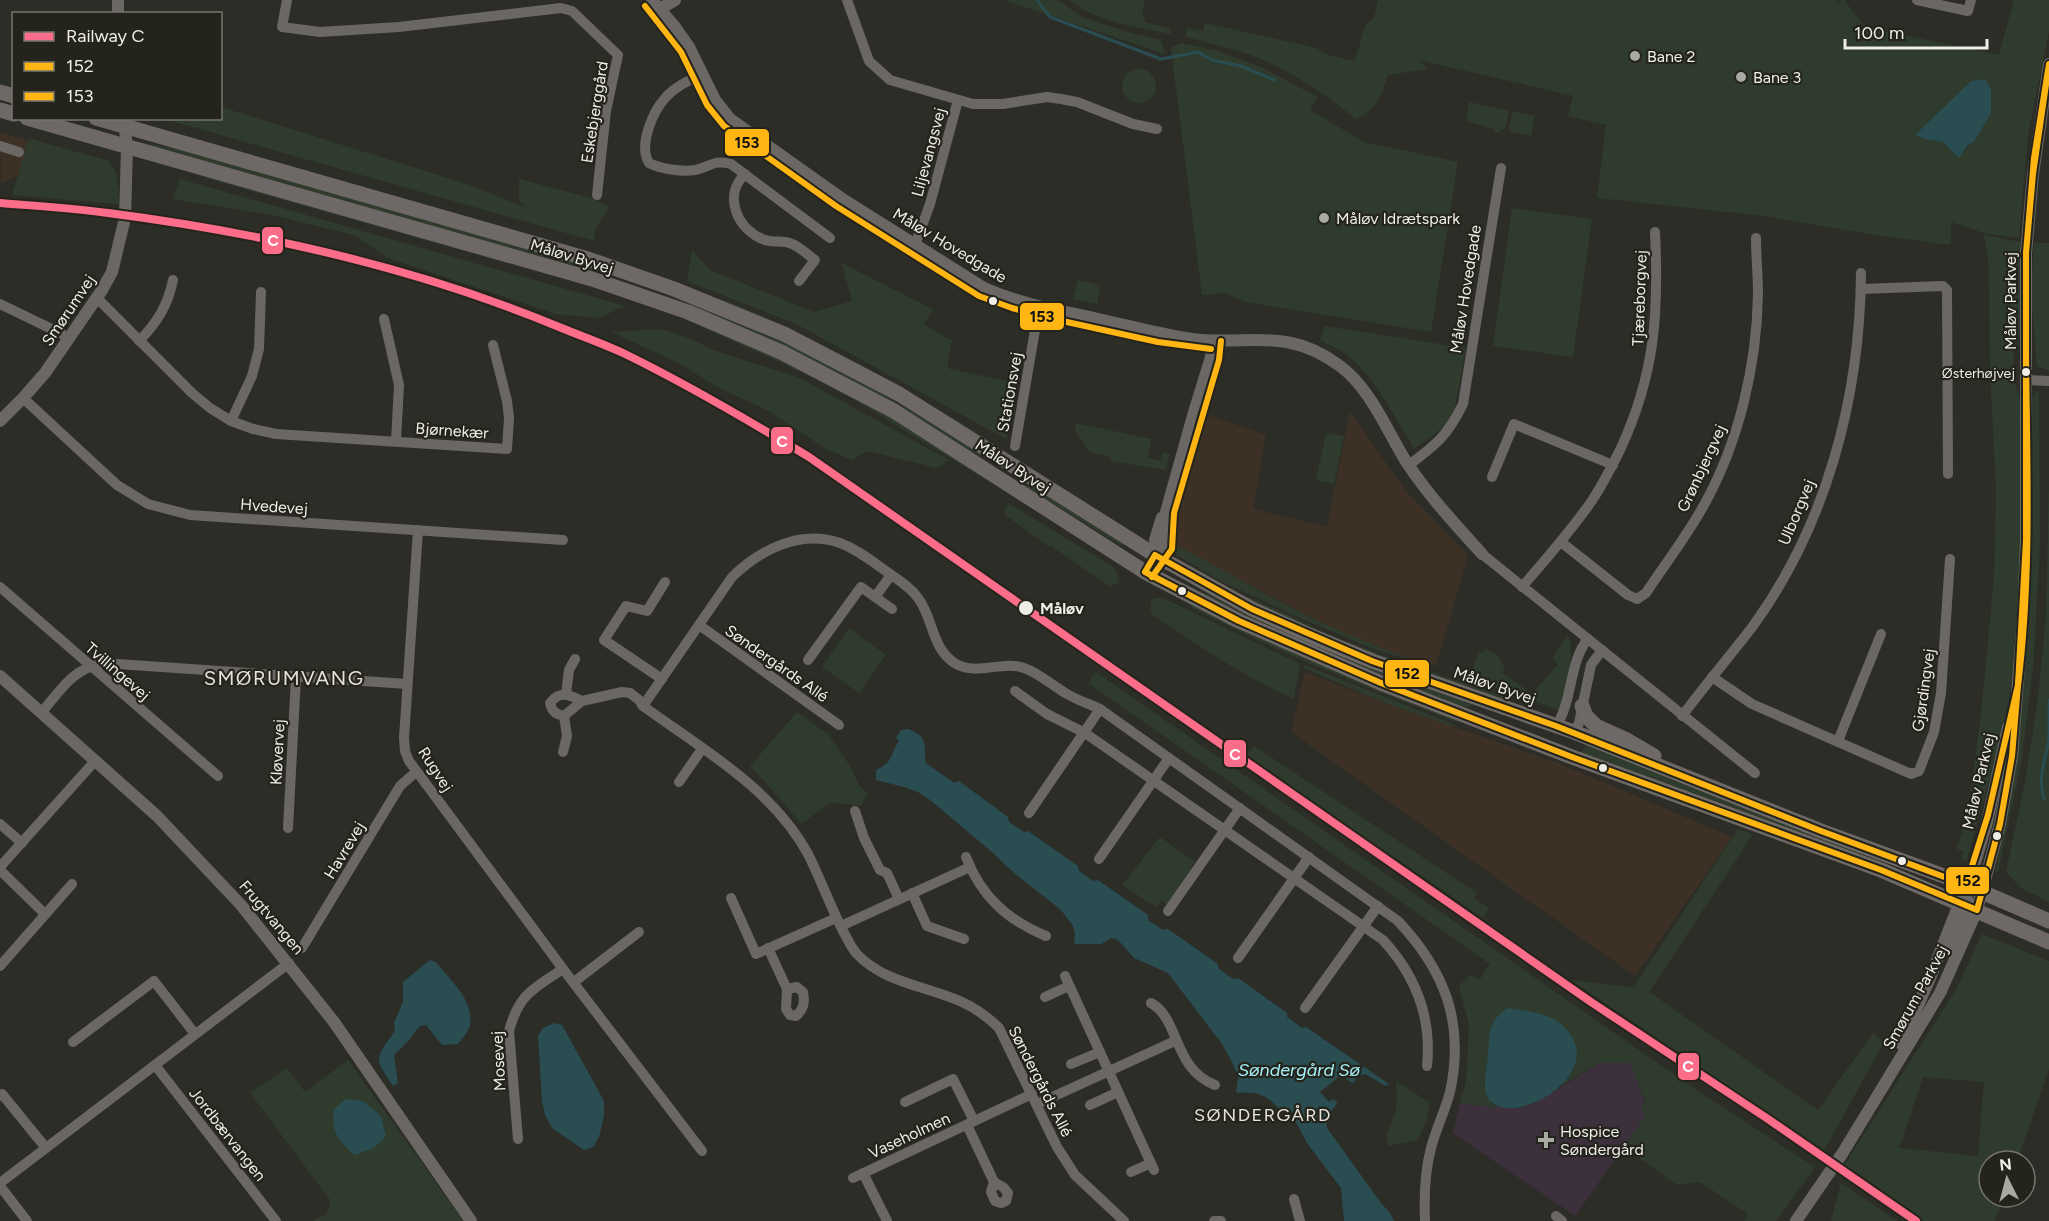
<svg xmlns="http://www.w3.org/2000/svg" width="2049" height="1221" font-family="Figtree,sans-serif">
<rect width="100%" height="100%" fill="#2d2d28"/>
<g fill="#3d3125">
<path d="M0,132L28,140L19,175L1,184Z"/>
<path d="M1350,412L1406,491L1468,555L1436,666L1416,661L1360,640L1318,621L1176,545L1174,536L1181,479L1202,413L1266,435L1253,509L1327,527Z"/>
<path d="M1305,672L1385,703L1558,763L1732,837L1635,976L1291,732Z"/>
</g>
<path fill="#3b303b" d="M1630,1062L1645,1103V1117L1575,1216L1453,1133L1460,1103L1516,1108L1534,1104L1599,1063Z"/>
<g fill="#2f3b2c" fill-rule="evenodd">
<path d="M1004,0H1058L1082,17L1131,33L1161,40L1165,54Z"/>
<path d="M1069,0H1145L1142,16L1145,18V22L1171,29V34C1136,27 1098,22 1069,0Z"/>
<path d="M1378,0H1836L1839,4L1841,0H1844L1865,27L1999,55L2014,0H2049V31L2028,135L2019,238L1987,234L1951,222V245L1875,235L1764,216L1597,198L1606,125L1568,116L1573,96L1419,60L1428,69L1388,75C1382,94 1375,112 1356,119C1334,101 1293,73 1266,61C1240,50 1213,44 1186,37L1187,28L1203,31L1205,23L1317,48L1325,54L1355,61L1365,26L1374,17ZM1946,104L1982,128C1977,140 1967,147 1959,158L1943,142L1924,139L1915,135L1934,119Z"/>
<path d="M1181,43L1218,51L1261,67L1318,97L1310,110L1364,142L1458,162L1431,332L1245,302L1226,293L1202,295L1171,48Z"/>
<circle cx="1139" cy="86" r="17"/>
<path d="M1469,102L1509,111L1505,129L1500,130L1501,132H1495L1494,129L1466,121Z"/>
<path d="M221,107L470,185L527,208L519,201V179L594,199L609,207L595,230L594,241L164,119L220,118Z"/>
<path d="M1513,111L1535,116L1531,136L1508,131Z"/>
<path d="M31,139L109,161L117,175L119,204L12,195L28,140Z"/>
<path d="M150,144L184,150L565,259L596,270V272L147,145Z"/>
<path d="M202,177L211,178L564,279Z"/>
<path d="M180,179L625,306L599,318L556,314L388,258L354,235L272,215L173,199Z"/>
<path d="M1512,208L1592,219L1573,357L1493,346Z"/>
<path d="M1984,235L2020,242V329L2014,352L2013,378L2020,399L2021,517L2019,612L2013,671L2005,723L1967,860L1961,859L1964,852L1957,849L1968,811L1981,714L1994,578L1996,489L1990,372L1989,266Z"/>
<path d="M2034,243H2049V371L2037,366L2031,294Z"/>
<path d="M692,250L710,270L814,312L852,301L842,263L934,310L923,324L952,341L947,364L950,369L1011,382L1015,387L1006,439L796,324L687,281Z"/>
<path d="M1078,280L1100,285L1097,304L1073,299Z"/>
<path d="M675,298C785,335 884,394 982,453L981,457L914,416L836,372Z"/>
<path d="M724,300C818,337 904,388 990,441L988,443L723,302Z"/>
<path d="M696,324L749,344L896,418L998,483L996,486L855,400L807,375Z"/>
<path d="M1325,326L1466,348L1455,407L1445,426L1414,449C1398,422 1371,371 1345,353C1338,348 1328,345 1320,340Z"/>
<path d="M661,329L689,338L713,350L800,378L949,460L937,468L868,451L852,460L826,449L770,412L712,384L679,363L611,332Z"/>
<path d="M2039,391L2040,544L2033,668L2021,763L1998,872H1995L2008,814L2026,651L2031,568L2032,399L2035,393Z"/>
<path d="M1076,423L1151,439L1148,458L1161,461L1163,452L1170,455L1165,470L1111,461V457L1090,452L1075,431Z"/>
<path d="M1326,433L1344,436L1334,484L1316,480Z"/>
<path d="M2049,478V902L2021,888L2006,872L2025,782L2038,698L2046,619Z"/>
<path d="M1029,483L1124,543L1122,546L1026,487Z"/>
<path d="M1008,503L1112,566L1117,572L1119,582L1110,587L1050,545L1049,547L1004,514Z"/>
<path d="M1172,536L1176,545C1213,564 1249,585 1286,605C1327,627 1372,644 1416,661L1376,650L1300,618L1218,580L1175,554L1173,551Z"/>
<path d="M1181,582L1242,610L1475,704L1464,709L1312,648L1179,584Z"/>
<path d="M1228,589C1267,603 1304,624 1342,640C1398,662 1455,680 1512,699L1510,702L1431,676L1306,628Z"/>
<path d="M1155,598H1163L1300,664L1294,699C1243,676 1196,645 1150,613L1151,601Z"/>
<path d="M1193,605L1454,718L1459,723C1368,688 1278,653 1191,607Z"/>
<path d="M849,628L886,655L859,693L822,667Z"/>
<path d="M1568,635C1577,654 1564,689 1559,710L1470,679L1478,652L1482,653L1485,648L1498,656L1505,669L1503,673L1532,694L1558,664L1552,658Z"/>
<path d="M1305,665L1458,726H1451L1385,703L1303,668Z"/>
<path d="M1096,672L1695,1089L1815,1167L1776,1221H1744L1748,1214L1700,1182L1677,1185L1624,1147L1645,1117L1641,1108L1645,1102L1630,1063H1599L1560,1086L1571,1074L1576,1063L1491,1103L1498,1108L1460,1103L1466,1081L1469,1025L1459,986L1470,975L1480,979L1490,964L1088,683Z"/>
<path d="M797,712L828,734L852,769L859,786L868,793L861,806L831,802L801,824L783,802L750,766Z"/>
<path d="M1589,743L1895,865L1868,859L1737,809L1580,753Z"/>
<path d="M1254,746L1477,893L1474,898L1489,908L1483,918L1245,755Z"/>
<path d="M1738,829L1753,834L1650,991H1648L1818,1110L1873,1033L1884,1042L1824,1151L1571,980L1638,988L1634,986Z"/>
<path d="M1160,837L1195,862L1167,904L1161,901L1156,907L1122,885Z"/>
<path d="M1982,934L2049,961V1069L2017,1161H1989V1197H2004L1995,1221H1923L1843,1167L1957,988ZM1923,1077L1984,1082L1978,1156L1899,1148Z"/>
<path d="M348,1060L459,1215L462,1221H312L323,1216L329,1210L330,1200L250,1093L287,1068L305,1092Z"/>
<path d="M1396,1081L1430,1103L1425,1124L1418,1140L1388,1146L1386,1135C1397,1113 1399,1105 1396,1081Z"/>
<path d="M1841,1183L1897,1221H1831Z"/>
</g>
<g fill="#294d51">
<path d="M1985,79L1991,89V113L1974,142L1968,145L1959,158L1943,142L1924,139L1915,135L1971,81Z"/>
<path d="M908,729C930,737 923,746 926,763L954,783L959,781L1008,817L1009,822L1024,832L1028,831L1078,866L1079,871L1093,881L1098,880L1148,915V920L1163,930L1168,929L1218,964V968L1233,979L1238,978L1287,1013V1017L1302,1028L1306,1027L1389,1084L1386,1086L1365,1074L1358,1076L1326,1118L1327,1128L1381,1203L1390,1213L1394,1221H1344L1341,1188L1307,1143L1296,1122L1295,1115L1289,1111H1282C1265,1095 1261,1091 1236,1093L1238,1077L1233,1064L1222,1044L1168,973L1134,958L1118,940L1112,938L1101,944H1074L1075,934L1073,926L1061,910L1014,873L992,852L930,800L918,792L904,787L876,780V770C894,762 890,754 899,741L896,738L901,730Z"/>
<path d="M430,960L436,962C449,979 474,1000 470,1024C469,1031 462,1039 458,1044L442,1045L426,1025L420,1026L409,1040L394,1055L398,1083L393,1086C373,1057 375,1059 395,1031L394,1023L403,1002V982Z"/>
<path d="M1508,1008C1532,1012 1558,1013 1572,1037C1601,1085 1491,1138 1485,1088C1484,1079 1487,1066 1488,1056C1490,1034 1487,1021 1508,1008Z"/>
<path d="M554,1023L562,1025L604,1101V1116L599,1137L593,1147L584,1150L552,1128L545,1115L542,1101L538,1036L543,1028Z"/>
<path d="M346,1099L363,1101L381,1116L386,1136L374,1148L354,1155C337,1138 331,1132 334,1109Z"/>
</g>
<path fill="#2d2d28" d="M1341,1075L1352,1083L1338,1103L1333,1099L1329,1102L1320,1092Z"/>
<g fill="none" stroke-linecap="round" stroke-linejoin="round">
<g stroke="#294d51" stroke-width="3">
<path d="M1037,0L1050,17L1161,59L1198,52L1212,60L1241,66L1274,80"/>
<path d="M2044,799C2037,777 2046,760 2049,738C2049,726 2049,712 2049,700"/>
</g>
<g stroke="#6b6765" stroke-width="10">
<path d="M287,0L282,27L320,32L399,27L561,8L572,11L618,55L606,111L597,195"/>
<path d="M847,0L869,61L890,80L973,104H1003L1047,97L1061,99L1077,102L1133,124L1157,129"/>
<path d="M1917,0L1968,11L1971,0"/>
<path d="M702,74C690,80 676,86 666,97C653,111 638,145 649,163C661,169 681,172 695,170C711,167 713,159 731,164L830,238"/>
<path d="M0,146L19,152"/>
<path d="M745,174C722,196 738,231 765,240C774,243 784,240 792,244C800,247 808,255 815,260L799,281"/>
<path d="M915,245L930,204L958,100"/>
<path d="M1861,289L1943,286L1947,290L1948,474"/>
<path d="M97,298L192,393L210,408L231,421L253,429L276,434L507,449L509,418L507,401L493,345"/>
<path d="M0,304L62,334"/>
<path d="M384,319L399,385L396,441"/>
<path d="M139,341C157,323 168,305 173,280"/>
<path d="M2026,380L2049,381"/>
<path d="M23,398L117,485L148,504L190,515L563,540"/>
<path d="M231,421L252,376L259,349L261,292"/>
<path d="M1015,446L1039,307"/>
<path d="M1409,465C1437,444 1447,436 1463,404L1501,168"/>
<path d="M1492,477L1514,424L1613,465"/>
<path d="M418,530L404,738L405,751L409,761L563,969L702,1151"/>
<path d="M1561,542L1628,595L1637,599L1646,593C1665,564 1687,536 1704,505C1739,442 1757,365 1758,293C1758,275 1756,257 1756,238"/>
<path d="M1482,554L1755,773"/>
<path d="M1155,555L1154,540L1161,517"/>
<path d="M1145,572L1163,546L1165,512L1193,412L1210,357L1212,340"/>
<path d="M0,587L218,776"/>
<path d="M1522,587C1546,559 1570,532 1591,502C1602,486 1611,468 1620,450C1655,375 1659,314 1655,232"/>
<path d="M875,597L891,575"/>
<path d="M699,625L839,725"/>
<path d="M808,660L861,587L892,609"/>
<path d="M1712,677L1752,704L1911,774L1919,771L1934,732L1941,693L1950,559"/>
<path d="M662,679L604,640L626,606L647,611L665,582"/>
<path d="M1015,691L1047,714L1085,733L1383,940C1416,976 1432,1017 1427,1066"/>
<path d="M566,694L569,670L575,659"/>
<path d="M582,701C569,695 560,690 550,703C552,712 556,714 564,716L582,701L622,692L630,693L639,700L643,706C702,749 772,788 808,854C821,880 831,908 844,933C848,940 851,947 856,953C883,983 927,986 962,1002C977,1009 988,1017 999,1028L1057,1147L1075,1175L1124,1221"/>
<path d="M643,706L732,577C760,550 800,529 840,543C856,549 869,559 883,569C895,578 910,586 918,598C934,619 931,649 956,664C977,676 1003,660 1024,668C1039,673 1053,686 1067,694C1077,700 1089,704 1100,709L1398,921C1445,971 1465,1023 1450,1092C1445,1111 1436,1129 1431,1148C1425,1171 1424,1198 1425,1221"/>
<path d="M41,713C61,690 72,669 103,663L407,684"/>
<path d="M1682,716C1705,685 1730,656 1753,626C1827,524 1860,397 1861,273"/>
<path d="M1556,726C1573,701 1569,661 1588,639"/>
<path d="M1574,732L1579,723L1591,665L1602,650"/>
<path d="M1838,741L1881,634"/>
<path d="M563,752L567,736L564,716"/>
<path d="M679,782L702,749"/>
<path d="M855,811L864,838L880,870L887,873L899,899"/>
<path d="M1029,813L1100,709"/>
<path d="M0,824L22,843"/>
<path d="M288,828L296,677"/>
<path d="M966,857C981,896 1007,920 1046,936"/>
<path d="M1099,859L1169,758"/>
<path d="M0,867L95,761"/>
<path d="M0,870L45,914"/>
<path d="M912,893L927,926L964,939"/>
<path d="M731,898L756,954L836,918"/>
<path d="M1168,911L1240,808"/>
<path d="M841,926L970,867"/>
<path d="M302,948L400,786L416,772"/>
<path d="M768,948L787,989L786,1009L790,1015L796,1016C804,1009 805,1002 803,992L797,987L787,989"/>
<path d="M1238,958L1309,857"/>
<path d="M0,966L72,884"/>
<path d="M1065,976L1154,1170"/>
<path d="M574,982L639,932"/>
<path d="M1045,997L1069,986"/>
<path d="M1151,1003C1180,1019 1173,1069 1215,1085"/>
<path d="M1305,1008L1378,906"/>
<path d="M73,1042L154,981L195,1034"/>
<path d="M1071,1064L1100,1052"/>
<path d="M155,1065L276,1221"/>
<path d="M0,1096L2,1094L46,1148"/>
<path d="M905,1102L953,1079L974,1121"/>
<path d="M1037,1104L1175,1041"/>
<path d="M1090,1105L1118,1092"/>
<path d="M967,1125L994,1182L991,1192L995,1201L1001,1203L1006,1201L1008,1193L1003,1187L994,1182"/>
<path d="M518,1139L509,1031C519,994 533,989 563,969"/>
<path d="M1131,1172L1151,1163"/>
<path d="M863,1173L887,1221"/>
<path d="M853,1178L1032,1094"/>
<path d="M0,1183L289,963"/>
<path d="M0,1186L27,1221"/>
<path d="M1294,1199L1300,1221"/>
<path d="M1556,1216L1562,1221"/>
<path d="M1214,1221H1221"/>
</g>
<g stroke="#6b6765" stroke-width="12">
<path d="M118,0V14"/>
<path d="M652,0L675,27L689,47L715,100L730,119L841,198L984,288C1020,304 1057,310 1094,318C1126,325 1159,334 1192,339C1250,346 1286,326 1340,366C1371,389 1387,431 1407,463C1428,495 1456,525 1482,554"/>
<path d="M660,9L675,0"/>
<path d="M0,421L23,398L45,373L102,290L112,272L125,218L127,148L124,120"/>
<path d="M0,676L157,816L241,905L334,1022L471,1221"/>
<path d="M1949,951L1968,906V901"/>
<path d="M1901,1044L1930,978L1974,866L1987,822L2008,727"/>
<path d="M1796,1221L1842,1154L1940,993L1977,910L2000,824L2012,756L2023,618L2026,540V253L2033,174L2049,64"/>
</g>
<g stroke="#6e6967" stroke-width="15">
<path d="M0,92L14,96"/>
<path d="M0,110L14,114"/>
<path d="M27,118L592,279L688,312L781,352L894,411L1145,572L1239,621L1381,683L1572,757L1881,870L2049,942"/>
<path d="M96,118L588,259L674,289L784,334L899,394L1155,555L1252,609L1309,635L1372,661L1574,732L1821,831L1952,879L2049,921"/>
<path d="M1582,706L1586,716L1596,726L1625,739L1654,756"/>
</g>
<g stroke="#25241c" stroke-width="10">
<g id="bus-1">
<path d="M2049,64L2033,174L2026,253L2034,158Z"/>
<path d="M2026,253V352"/>
<path d="M2026,253V352"/>
<path d="M1155,555L1252,609L1372,661L1556,726L1821,831L1966,885L1988,815L2018,685L2012,756L2000,824L1977,910L1881,870L1572,757L1381,683L1239,621L1145,572Z"/>
<path d="M2018,685L2026,540V352"/>
<path d="M2018,685C2032,575 2027,463 2026,352"/>
</g>
</g>
<g stroke="#25241c" stroke-width="10">
<g id="bus-2">
<path d="M645,6L681,52L707,105L724,126L836,206L979,296L1012,308L1044,317L1158,342L1211,349"/>
<path d="M1152,577L1172,549L1174,513L1219,360L1221,341"/>
</g>
</g>
<use href="#bus-1" stroke="#ffb612" stroke-width="6"/>
<use href="#bus-2" stroke="#ffb612" stroke-width="6"/>
<g stroke="#25241c" stroke-width="12">
<path id="rail-1" d="M0,203C36,206 72,208 108,213C264,233 419,268 564,329C584,337 604,344 623,353C687,384 748,420 809,457L1591,1002L1768,1119L1916,1221"/>
</g>
<use href="#rail-1" stroke="#fb6d88" stroke-width="8"/>
</g>
<g fill="#aaaaa5" stroke="#25241c" stroke-width="2">
<circle cx="1635" cy="56" r="6"/>
<circle cx="1741" cy="77" r="6"/>
<circle cx="1324" cy="218" r="6"/>
<path d="M1543 1131h6v6h6v6h-6v6h-6v-6h-6v-6h6z"/>
</g>
<g fill="#eeede8" stroke="#25241c" stroke-width="2">
<circle cx="993" cy="301" r="5"/>
<circle cx="2026" cy="372" r="5"/>
<circle cx="1182" cy="591" r="5"/>
<circle cx="1026" cy="608" r="8"/>
<circle cx="1603" cy="768" r="5"/>
<circle cx="1997" cy="836" r="5"/>
<circle cx="1902" cy="861" r="5"/>
</g>
<g text-anchor="middle" stroke-width="4.5" stroke-linejoin="round" paint-order="stroke">
<g font-size="14" fill="#eeede8" stroke="#25241c" text-anchor="end">
<text x="2015" y="378">Østerhøjvej</text>
</g>
<g font-size="16" fill="#eeede8" stroke="#25241c" text-anchor="start">
<text x="1647" y="62">Bane 2</text>
<text x="1753" y="83">Bane 3</text>
<text x="1336" y="224">Måløv Idrætspark</text>
<text x="1560" y="1137">Hospice<tspan x="1560" dy="18">Søndergård</tspan></text>
</g>
<g font-size="16" fill="#eeede8" stroke="#25241c">
<text transform="translate(594 112) rotate(-81)" y="6">Eskebjerggård</text>
<text transform="translate(928 152) rotate(-75)" y="6">Liljevangsvej</text>
<text transform="translate(950 245) rotate(31)" y="6">Måløv Hovedgade</text>
<text transform="translate(572 256) rotate(17)" y="6">Måløv Byvej</text>
<text transform="translate(1465 289) rotate(-81)" y="6">Måløv Hovedgade</text>
<text transform="translate(1639 298) rotate(-88)" y="6">Tjæreborgvej</text>
<text transform="translate(2010 301) rotate(-90)" y="6">Måløv Parkvej</text>
<text transform="translate(68 310) rotate(-56)" y="6">Smørumvej</text>
<text transform="translate(1009 392) rotate(-80)" y="6">Stationsvej</text>
<text transform="translate(452 430) rotate(4)" y="6">Bjørnekær</text>
<text transform="translate(1013 466) rotate(33)" y="6">Måløv Byvej</text>
<text transform="translate(1701 468) rotate(-65)" y="6">Grønbjergvej</text>
<text transform="translate(274 506) rotate(4)" y="6">Hvedevej</text>
<text transform="translate(1796 512) rotate(-67)" y="6">Ulborgvej</text>
<text transform="translate(777 663) rotate(35)" y="6">Søndergårds Allé</text>
<text transform="translate(118 671) rotate(41)" y="6">Tvillingevej</text>
<text transform="translate(1495 685) rotate(19)" y="6">Måløv Byvej</text>
<text transform="translate(1923 690) rotate(-82)" y="6">Gjørdingvej</text>
<text transform="translate(277 752) rotate(-87)" y="6">Kløvervej</text>
<text transform="translate(436 769) rotate(57)" y="6">Rugvej</text>
<text transform="translate(1978 781) rotate(-77)" y="6">Måløv Parkvej</text>
<text transform="translate(344 850) rotate(-59)" y="6">Havrevej</text>
<text transform="translate(272 917) rotate(50)" y="6">Frugtvangen</text>
<text transform="translate(1915 997) rotate(-61)" y="6">Smørum Parkvej</text>
<text transform="translate(498 1061) rotate(-93)" y="6">Mosevej</text>
<text transform="translate(1041 1081) rotate(63)" y="6">Søndergårds Allé</text>
<text transform="translate(228 1134) rotate(52)" y="6">Jordbærvangen</text>
<text transform="translate(909 1135) rotate(-25)" y="6">Vaseholmen</text>
</g>
<g font-size="16" font-weight="bold" fill="#eeede8" stroke="#25241c" text-anchor="start">
<text x="1040" y="614">Måløv</text>
</g>
<g font-size="18" font-style="italic" fill="#a6f2fb" stroke="#25241c">
<text x="1299" y="1076">Søndergård Sø</text>
</g>
<g font-size="18" letter-spacing="1.5" fill="#e6e4da" stroke="#25241c">
<text x="1263" y="1121">SØNDERGÅRD</text>
</g>
<g font-size="20" letter-spacing="1.5" fill="#e6e4da" stroke="#25241c">
<text x="284" y="685">SMØRUMVANG</text>
</g>
</g>
<g stroke="#25241c" stroke-width="2">
<rect x="724" y="128" width="46" height="29" rx="6" fill="#ffb612"/>
<rect x="261" y="226" width="23" height="29" rx="6" fill="#fb6d88"/>
<rect x="1019" y="302" width="46" height="29" rx="6" fill="#ffb612"/>
<rect x="770" y="426" width="24" height="29" rx="6" fill="#fb6d88"/>
<rect x="1384" y="659" width="46" height="29" rx="6" fill="#ffb612"/>
<rect x="1223" y="739" width="24" height="29" rx="6" fill="#fb6d88"/>
<rect x="1945" y="866" width="45" height="29" rx="6" fill="#ffb612"/>
<rect x="1677" y="1052" width="23" height="29" rx="6" fill="#fb6d88"/>
</g>
<g font-size="16" text-anchor="middle" font-weight="bold" fill="#fff">
<text x="273" y="246">C</text>
<text x="782" y="447">C</text>
<text x="1235" y="760">C</text>
<text x="1688" y="1072">C</text>
</g>
<g font-size="16" text-anchor="middle" font-weight="bold" fill="#111">
<text x="747" y="148">153</text>
<text x="1042" y="322">153</text>
<text x="1407" y="679">152</text>
<text x="1968" y="886">152</text>
</g>
<rect x="12" y="12" width="210" height="108" fill="#25241c" stroke="#75746e" stroke-width="1.5"/>
<rect x="24" y="32" width="30" height="9" fill="#fb6d88" stroke="#75746e" stroke-width="1.5"/>
<text x="66" y="42" font-size="18" fill="#eeede8">Railway C</text>
<rect x="24" y="62" width="30" height="9" fill="#ffb612" stroke="#75746e" stroke-width="1.5"/>
<text x="66" y="72" font-size="18" fill="#eeede8">152</text>
<rect x="24" y="92" width="30" height="9" fill="#ffb612" stroke="#75746e" stroke-width="1.5"/>
<text x="66" y="102" font-size="18" fill="#eeede8">153</text>
<g transform="translate(2007 1179) rotate(354)"><circle r="28" fill="#25241c" stroke="#75746e" stroke-width="1.5"/>
<path d="M0-4.5L10 22L0 15L-10 22Z" fill="#aaaaa5"/>
<text y="-9" font-size="16" font-weight="bold" text-anchor="middle" fill="#eeede8">N</text>
</g>
<path d="M1845 39v9h142v-9" fill="none" stroke="#eeede8" stroke-width="3"/>
<text x="1854" y="39" font-size="18" fill="#eeede8" stroke="#25241c" stroke-width="4.5" paint-order="stroke">100 m</text>
</svg>
